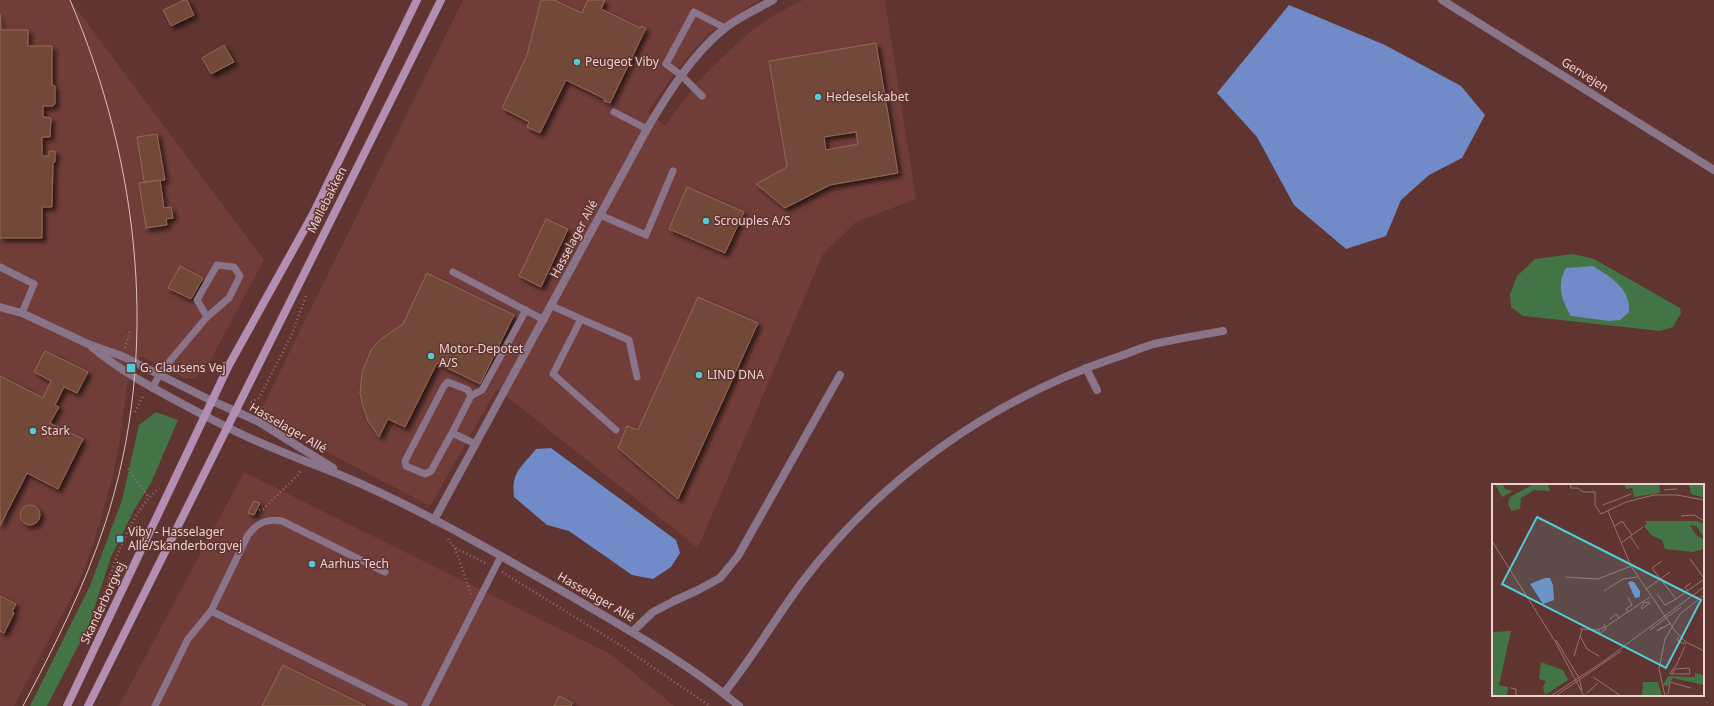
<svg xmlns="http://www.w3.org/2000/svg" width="1714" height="706" font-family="'Noto Sans',sans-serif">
<defs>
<filter id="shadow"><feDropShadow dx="3.5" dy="3.5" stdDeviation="2" flood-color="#0009"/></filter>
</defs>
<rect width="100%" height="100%" fill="#603431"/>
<g fill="#703d39">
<path d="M0,0H70L264,260L210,361L207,362L196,378L185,379L141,356L127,386L120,441L112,479L93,545L79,582L14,706H0Z"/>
<path d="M463,0H760L742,11L709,34L683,62L648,112L665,126L695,85L713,66L751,31L776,14L803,0H885L916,199L856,222L823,254L698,548L497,389L430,506L258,416Z"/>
<path d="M244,472L612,655L674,706H119Z"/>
</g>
<g fill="#437445">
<path d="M1573,254L1594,259L1680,308L1681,313L1673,327L1660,331L1523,316L1511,307L1510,294L1517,276L1535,259Z"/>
<path d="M156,412L178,420L151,483L134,510L111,557L89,625L47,706H30L90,586L122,500L139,425Z"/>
</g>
<g fill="#708bc7">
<path d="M1289,5L1385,45L1461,86L1485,115L1462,158L1429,175L1401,200L1386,236L1346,249L1294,205L1257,137L1217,93Z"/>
<path d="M1593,266C1610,277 1631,288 1629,312L1620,320L1609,321L1571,316C1562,301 1556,285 1566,268Z"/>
<path d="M551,448L676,540L680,553L671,567L653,579L632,575L569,531L547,525L514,497C511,472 521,468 536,449Z"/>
</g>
<g fill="#724937" stroke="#936855" fill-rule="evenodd" filter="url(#shadow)">
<path d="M184,0H187L194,15L171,26L163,10Z"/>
<path d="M541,0H554L582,13L588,0H605L601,9L640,28L641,26L646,28L610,103L604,101L605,99L566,80L540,133L527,127L529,122L502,108L527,55Z"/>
<path d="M0,14L1,30H28V46H52V85L55,86V104L53,106H43V117L51,118L50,137H42V156H49V151H55V162H53L52,207H42V238H0Z"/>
<path d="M876,43L898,173L830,185L785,208L756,184L787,167L769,61ZM856,132L858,144L826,150L824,137Z"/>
<path d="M224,45L234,62L211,74L202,58Z"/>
<path d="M157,134L165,180L144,182L137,137Z"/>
<path d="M160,180L164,208L171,207L173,218L166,219L167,225L146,228L139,183Z"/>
<path d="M687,187L744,212L725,253L669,229Z"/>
<path d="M546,219L568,229L541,287L519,276Z"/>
<path d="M180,266L203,278L191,299L168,288Z"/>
<path d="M427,273L514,315L480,384L437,363L405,427L388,419L379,437L368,421L362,403L360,393L362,373L371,350L381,339L403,324Z"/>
<path d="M698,297L758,323L678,499L618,448L627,426L638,430Z"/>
<path d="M45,351L88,372L77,393L64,387L55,405L59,407L50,423L83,439L58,489L27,473L0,526V376L43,398L51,381L34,372Z"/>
<path d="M254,501L260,503L254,515L248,513Z"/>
<circle cx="30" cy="515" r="10"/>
<path d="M0,596L16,604L12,612L14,613L4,633L0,631Z"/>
<path d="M283,665L366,706H262Z"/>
<path d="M559,696L573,703L571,706H554Z"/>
</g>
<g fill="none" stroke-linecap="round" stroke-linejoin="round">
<g stroke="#956f6c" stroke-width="2.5" stroke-dasharray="1 3" stroke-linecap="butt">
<path d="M125,348L130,330"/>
<path d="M251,402L259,398L292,334L306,296"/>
<path d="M135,412L144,394"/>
<path d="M128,469L148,497"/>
<path d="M259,510L263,509L299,474L301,469"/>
<path d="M448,539L455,548L487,564"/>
<path d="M455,548L471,594"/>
<path d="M502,572L620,645L710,706"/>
<path d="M99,613C100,605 104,597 106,589C117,554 131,512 159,488"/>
</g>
<g stroke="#8a748a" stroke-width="7">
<path d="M702,96L682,76L666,64L694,12L725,28"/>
<path d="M614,112L647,129"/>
<path d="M600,215L646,235L673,171"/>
<path d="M0,267L34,284L22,313"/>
<path d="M453,272L544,320"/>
<path d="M552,306L581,319L553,374L616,430"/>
<path d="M581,319L629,340L637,377"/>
<path d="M152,388L164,368L207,317L229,298L240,276L234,267L217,265L197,300L207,317"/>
<path d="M471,396L482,390L526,310"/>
<path d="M452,433L471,396L468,390L448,382L444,386L405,461L406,466L425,474L431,471L452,433L476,444"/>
<path d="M211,611L248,535C257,523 267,518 282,521L385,572"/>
<path d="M155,706L188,639L211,611L404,706"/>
<path d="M425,706L501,556"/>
</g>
<g stroke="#8a748a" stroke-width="8">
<path d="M0,307L22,313L88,344L122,356L212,401"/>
<path d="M93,348C127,376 166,395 205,416"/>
<path d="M1086,368L1097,390"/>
<path d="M235,411L259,422L333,468"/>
<path d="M227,427C267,448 309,462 350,479C424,511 494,552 564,592C623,627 687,662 739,706"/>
<path d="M434,520L647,129C667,95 693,53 725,28C739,17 757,9 773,0"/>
<path d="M632,632L653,612L674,601L698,590L720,578L738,556L840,375"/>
<path d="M724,693C753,657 776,617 803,581C882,477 992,400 1114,358C1127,354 1140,348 1154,344C1176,339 1200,335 1223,331"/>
</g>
<g stroke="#8a748a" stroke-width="8">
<path d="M1442,0L1714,170"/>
<path d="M212,401L235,411"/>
<path d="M205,416L227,427"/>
</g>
<g stroke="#b18eb2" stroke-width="8">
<path d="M67,706L229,365L313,214L417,0"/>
<path d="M88,706L441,0"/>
</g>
<path stroke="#dfc1be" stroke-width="1" d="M23,706C54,647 84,588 105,524C161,353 140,164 70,0"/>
</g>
<g fill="#52cbd8" stroke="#603431" stroke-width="1.5">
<circle cx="577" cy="62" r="4"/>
<circle cx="818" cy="97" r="4"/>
<circle cx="706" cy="221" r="4"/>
<circle cx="431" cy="356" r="4"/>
<rect x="126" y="363" width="10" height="10" rx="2"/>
<circle cx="699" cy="375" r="4"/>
<circle cx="33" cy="431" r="4"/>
<rect x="116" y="535" width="8" height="8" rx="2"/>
<circle cx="312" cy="564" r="4"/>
</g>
<g text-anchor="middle" stroke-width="3" stroke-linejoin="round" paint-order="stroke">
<g font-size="12" fill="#edd1ce" stroke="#603431" text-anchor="start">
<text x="585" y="66">Peugeot Viby</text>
<text x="826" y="101">Hedeselskabet</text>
<text x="714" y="225">Scrouples A/S</text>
<text x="439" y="353">Motor-Depotet<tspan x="439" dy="14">A/S</tspan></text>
<text x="140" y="372">G. Clausens Vej</text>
<text x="707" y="379">LIND DNA</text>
<text x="41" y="435">Stark</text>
<text x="128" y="536">Viby - Hasselager<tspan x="128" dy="14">Allé/Skanderborgvej</tspan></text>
<text x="320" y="568">Aarhus Tech</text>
</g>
<g font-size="12" fill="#edd1ce" stroke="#603431">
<text transform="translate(1585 75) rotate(32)" y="4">Genvejen</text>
<text transform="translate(327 200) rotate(-63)" y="4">Møllebakken</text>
<text transform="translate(574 239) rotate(-62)" y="4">Hasselager Allé</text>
<text transform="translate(288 428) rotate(30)" y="4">Hasselager Allé</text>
<text transform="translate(596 597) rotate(30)" y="4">Hasselager Allé</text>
<text transform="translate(103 603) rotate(-65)" y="4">Skanderborgvej</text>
</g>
</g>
<g transform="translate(1492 484)">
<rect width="212" height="212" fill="#603431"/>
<path d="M3,0H11L13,5L21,7L10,13ZM56,0L58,7L42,6L29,14L28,25L19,27L16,19L18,13L42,0ZM132,0H167L168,9L142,13L140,4L134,5ZM197,0H212V14L199,10ZM153,37H205L212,40V53L204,42L198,41L204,51L212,55V65L201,68L173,65L170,56L159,51L152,42L155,40ZM19,147L7,201L16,203L15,212H0V148ZM49,178L71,186L76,196L53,211L51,203L54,197L47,195ZM203,189L212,191V201L181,194L175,202L171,201L176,192L203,193ZM151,198H166L170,212H150Z" fill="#437445"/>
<path d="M53,94H58L61,101L62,116L51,120L38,100ZM138,97L142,98L148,107V113L143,114L136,99Z" fill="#708bc7"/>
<path fill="none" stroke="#987370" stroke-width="1" d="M78,0L79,4H86L91,8H103V21L109,30L134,18L162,11H185L212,16M172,6L185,5M111,21L139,10M116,27L139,82L183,147M189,32L202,31L212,37M123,42L130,37L140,51M138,52L147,65M0,57L64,159L92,212M129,59L151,43M198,75L212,94M170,77L160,84L184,115L212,95M73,93L106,95L139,82M153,106L178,88M112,107L131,95L145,93M196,107L193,103L199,99M165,110L173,121L184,115M136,113L140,121L134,125L136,128M150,118L158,119L150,125L149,123L152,120M118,135L124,130L127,134M170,143L165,147L179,139M88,145L106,146L115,142L158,113M106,146L108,149L114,145L112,140M158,146L189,123M182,146L194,158L212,167M88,152L95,165L107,172M187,153L185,155L187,158L194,160M64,156L87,194L90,206M82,172L90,146M180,190L183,185L197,184L198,190H179L178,189L185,180L193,162M101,193L129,212M19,204L24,205V212M95,209L106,199M176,210L178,198L199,204M65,211L129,167M59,212L112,177L212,103M173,212L167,185L173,155L188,130L212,111"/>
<path fill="#52cbd8" fill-opacity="0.15" stroke="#52cbd8" stroke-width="2" d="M45,33L209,116L174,184L10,100Z"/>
<rect width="212" height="212" fill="none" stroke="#edd1ce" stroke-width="2"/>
</g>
</svg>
